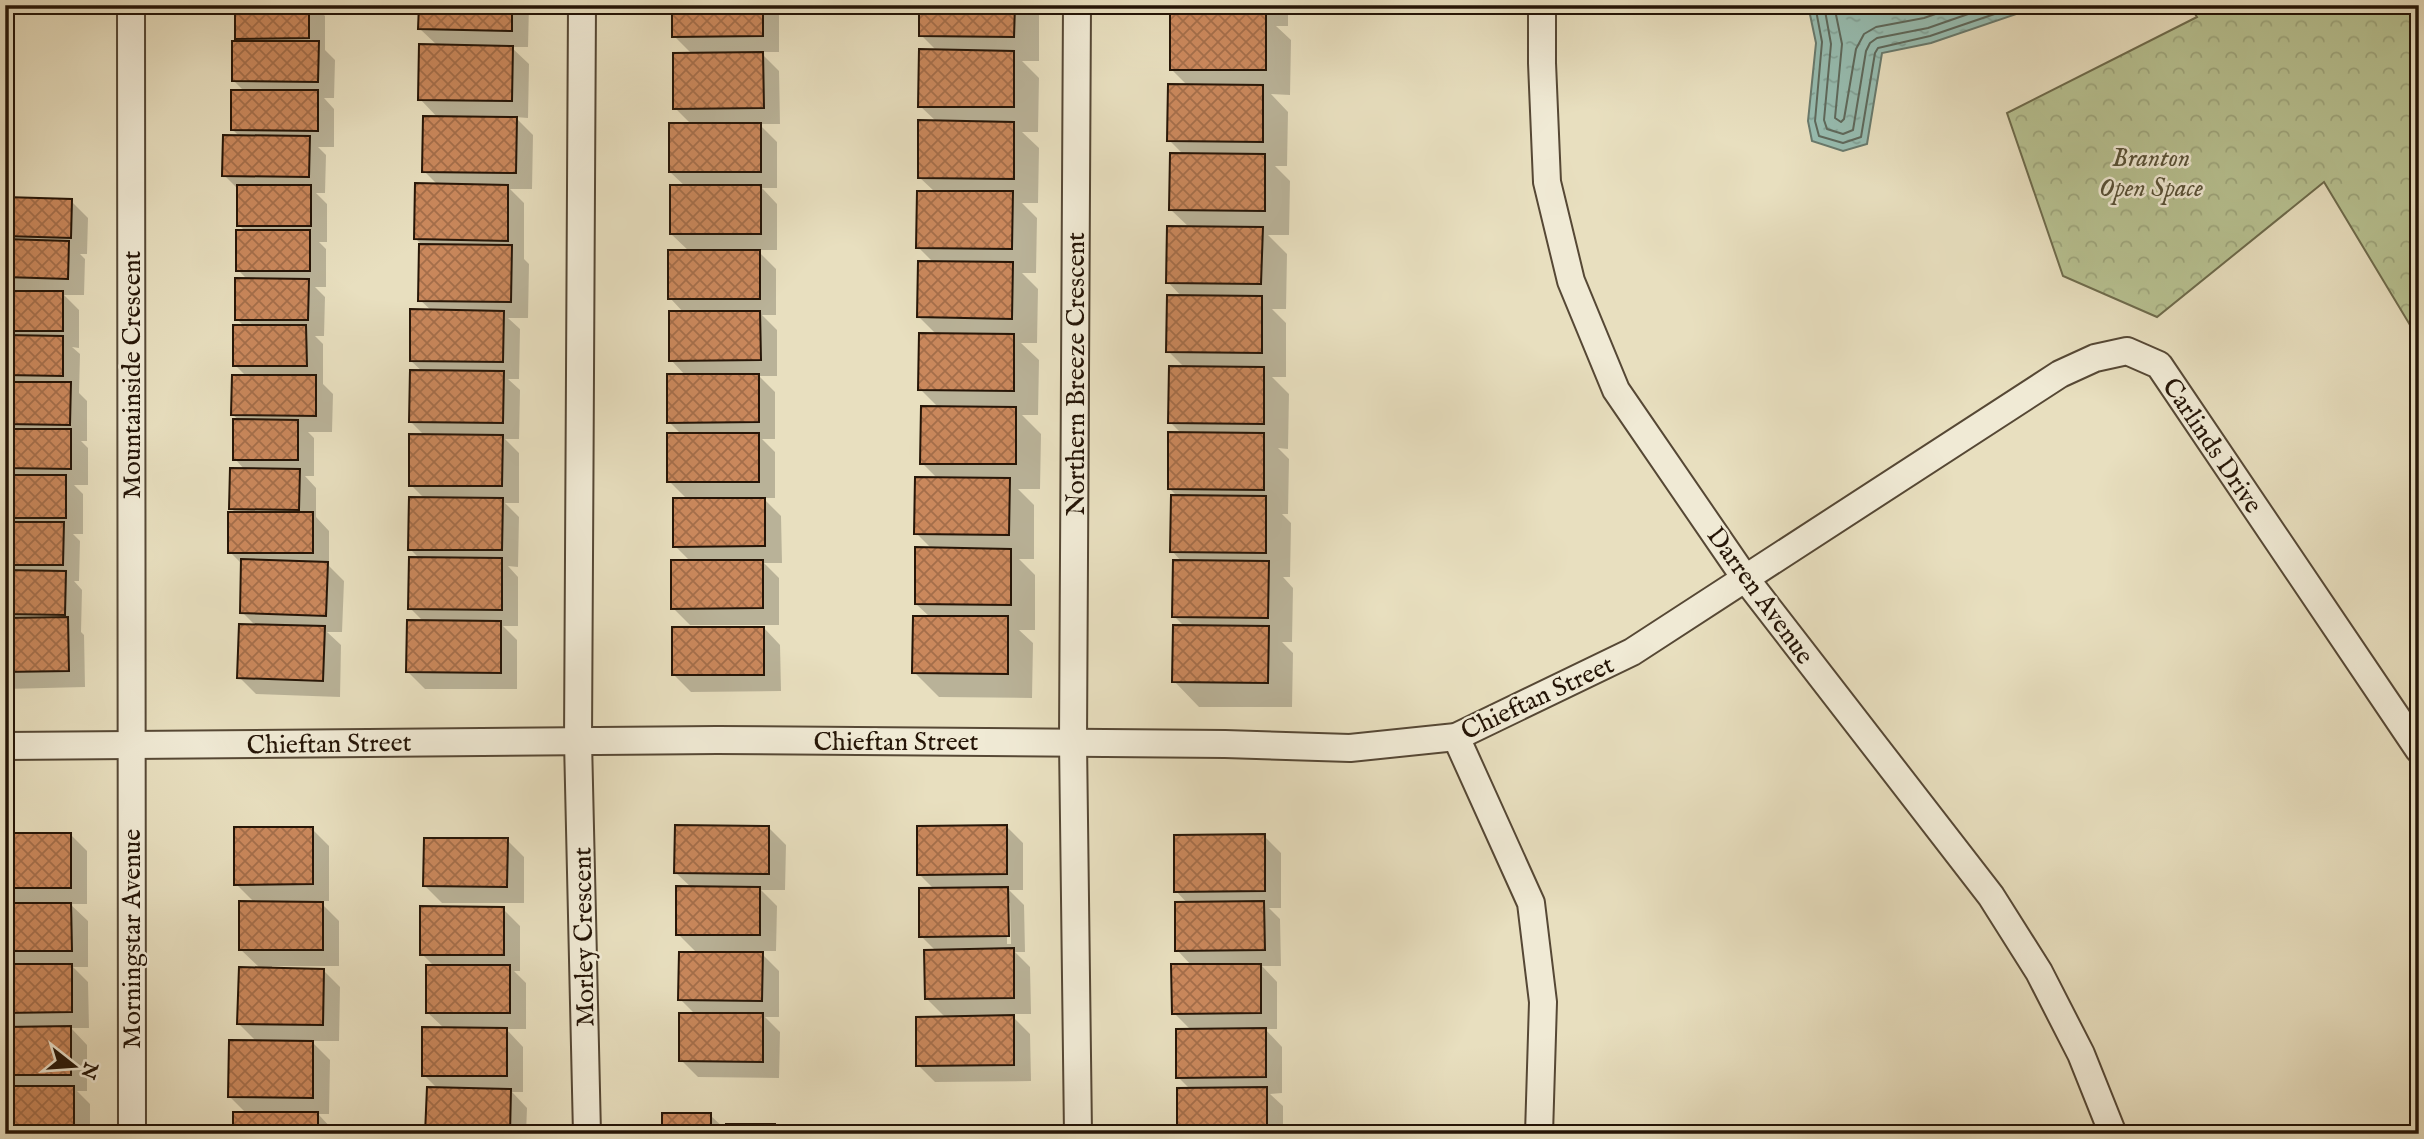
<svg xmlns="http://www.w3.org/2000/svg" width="2424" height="1139" font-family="'IM FELL English',serif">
<defs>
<pattern id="forest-crowns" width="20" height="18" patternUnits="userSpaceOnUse" patternTransform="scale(1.75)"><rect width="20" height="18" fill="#b7c191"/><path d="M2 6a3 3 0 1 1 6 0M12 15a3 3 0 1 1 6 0" fill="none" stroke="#9da57c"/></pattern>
<pattern id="water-ripples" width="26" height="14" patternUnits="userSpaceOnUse" patternTransform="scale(1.75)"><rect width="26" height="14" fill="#97bdb1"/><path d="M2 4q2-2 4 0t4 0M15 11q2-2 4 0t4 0" fill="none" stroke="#82a297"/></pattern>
<pattern id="building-cross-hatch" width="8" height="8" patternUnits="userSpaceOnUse" patternTransform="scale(1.75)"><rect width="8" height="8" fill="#ca885c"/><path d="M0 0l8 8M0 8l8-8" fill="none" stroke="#a46e4a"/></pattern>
</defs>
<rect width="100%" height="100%" fill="#e8dfbf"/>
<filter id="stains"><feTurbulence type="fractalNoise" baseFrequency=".00286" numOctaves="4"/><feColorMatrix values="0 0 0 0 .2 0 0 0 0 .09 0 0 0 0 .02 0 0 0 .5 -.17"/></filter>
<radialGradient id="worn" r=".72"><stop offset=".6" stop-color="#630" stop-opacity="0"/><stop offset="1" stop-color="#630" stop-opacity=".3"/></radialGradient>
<path fill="url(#forest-crowns)" stroke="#6e6b4c" stroke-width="2" d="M2189,5H2419V340L2324,182L2157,317L2063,276L2007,113L2197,17Z"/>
<path fill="url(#water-ripples)" stroke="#697a6d" stroke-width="2" d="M1808,5H2043L1931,43L1882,53L1867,144L1843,151L1812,141L1808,121L1816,43Z"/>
<g fill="#0003" fill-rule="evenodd">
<path d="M237,5H315L325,16V50L335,60L334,98H324L334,109V147H318L326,155L325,193H316L327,204V242H319L326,249V287H315L325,297L324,336H315L323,344V384L333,394L332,432H308L314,438V476H305L316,488V517L329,531V566L344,581L342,632H327L341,645L340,697L256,694L239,677L256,626L242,612L243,565L230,552L237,514L231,508L245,470L235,459L240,421L233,415L246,376L235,365L244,326L237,319L248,280L238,270L246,232L239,225V190L224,175L240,137L232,129L245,92L234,81L242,43L237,38Z"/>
<path d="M421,5H529L528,47H511L529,64L528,118L515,117L533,135L532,189H510L524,203V259L529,264L528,318H508L520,329L519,379H508L520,390L519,439H505L519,453V503H505L519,517L518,567L508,566L518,577V626H503L517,640V689H425L408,672L424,622L410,608L420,559L410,549L425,499L411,485L425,436L411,422L423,372L411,361L432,311L420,300L423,246L416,239L438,185L424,171L438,118L420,99L438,46L420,29Z"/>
<path d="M674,5H779V52H760L779,71L780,124H759L777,142V188H762L777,204V250H757L776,269V315H762L777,330V376H759L775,392V439H762L775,452V498H763L781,516L782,563H764L779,578V625H690L673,608L691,562L675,546L688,500L669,481L682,435L669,422L686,376L671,360L684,313L670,298L690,252L671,234L686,187L670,172L692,125L675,108L693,55L674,36Z"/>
<path d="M921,5L1039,7V61H1022L1039,78L1038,132H1022L1039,148L1038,203H1022L1037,218L1036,273H1022L1038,289L1037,343H1021L1039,360L1038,415H1022L1041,434L1040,489H1018L1034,505V559H1019L1035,575V630H1019L1033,643L1032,698L939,697L914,672L930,617L916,604L932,549L916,533L938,479L922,463L939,408L920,389L937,335L919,317L934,263L918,247L935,192L919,177L937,122L920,106L937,51L921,35Z"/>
<path d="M1175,5H1288V26H1276L1291,40L1290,95L1271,94L1288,112L1287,166H1275L1290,181L1289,235H1268L1287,254L1286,309H1272L1286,323V377H1272L1289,394L1288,449L1278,448L1289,459L1288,514H1282L1291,523L1290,577H1283L1293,588L1292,642H1282L1293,653L1292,707H1199L1174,681L1185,627L1174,616L1182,562L1172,551L1178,497L1169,488L1181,433L1170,422L1185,368L1168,351L1182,297L1168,282L1190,228L1171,210L1184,155L1169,140L1188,86L1171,69L1184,14Z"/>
<path d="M5,199L71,201L88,218L87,254H80L85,259L84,295H64L79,310V348L72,347L80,354L79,393L87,401V441H81L88,448V485H74L83,494V534H73L80,541L79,581H74L82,590L81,632L84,635L85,687L5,689Z"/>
<path d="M764,628L780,645L781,691L691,692L674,675Z"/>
<path d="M1006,826L1023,843V890H1009L1024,905L1025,952H1015L1030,967L1031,1014H1010L1030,1034L1031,1081L935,1082L918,1065L946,1018L926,998L936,951L921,936L934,889L919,874ZM1007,903H1010L1011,944H1007Z"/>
<path d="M769,828L786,845L785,890H761L777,906L776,951H759L779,971V1017H765L780,1032L779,1078L698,1077L681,1060L695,1014L680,999L698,954L678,934L692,888L676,873Z"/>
<path d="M312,829L329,846V901H319L339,921V966H272V970H323L340,987L339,1041H311L330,1060L329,1114H318L334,1131V1134H235L246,1113L230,1097L258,1043L239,1024L261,969L240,949L255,903L236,884Z"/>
<path d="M70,834L87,851V904H70L88,921V967H73L88,982L89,1028H71L87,1045V1091H77L90,1104V1134H5V835Z"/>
<path d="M1264,836L1281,853V908H1269L1280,919L1281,966H1262L1277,982V1029H1265L1282,1047V1093L1270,1094L1283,1106V1134H1179L1191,1090L1178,1077L1191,1030L1174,1013L1192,966L1177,950L1188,904L1176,891Z"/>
<path d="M507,840L524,857V903H442L425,886Z"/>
<path d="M503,909L520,926V971H514L526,983V1029H506L523,1047V1092H512L527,1108L526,1134H427L438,1089L424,1075L445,1029L427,1012L434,966L422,954Z"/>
<path d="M710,1115L728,1132L774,1125L783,1134H664Z"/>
</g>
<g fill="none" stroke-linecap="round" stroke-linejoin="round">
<g stroke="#5e695c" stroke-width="2">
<path d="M1815,5L1822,42L1815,121L1819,136L1843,143L1861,137L1875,53L1878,48L1930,36L2021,5"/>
<path d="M1824,5L1831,44L1824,120L1827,129L1843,134L1853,130L1866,51L1870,43L1877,38L1928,28L1994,5"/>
<path d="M1834,5L1842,44L1835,118L1841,122L1844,119L1856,49L1864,34L1876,27L1924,18L1961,5"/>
</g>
</g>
<g fill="url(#building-cross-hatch)" stroke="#251507" stroke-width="2">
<path d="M235,5H309V38L235,39Z"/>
<path d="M419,5H512V31L418,29Z"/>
<path d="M672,5H763V36L672,37Z"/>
<path d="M919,5H1015L1014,37L919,36Z"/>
<path d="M1170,12L1266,13V70H1170Z"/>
<path d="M232,41H319L318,82L232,81Z"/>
<path d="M419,44L513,46L512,101L418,100Z"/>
<path d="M919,49L1014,51V107H918Z"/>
<path d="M763,52L764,108L673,109V53Z"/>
<path d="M1168,84L1263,85V142L1167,141Z"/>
<path d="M231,90H318V131L231,130Z"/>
<path d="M423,116L517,117L516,173L422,172Z"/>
<path d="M918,120L1014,122V179L918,178Z"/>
<rect x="669" y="123" width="92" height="49"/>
<path d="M223,135L310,136L309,177L222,176Z"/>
<path d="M1170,153L1265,154V211L1169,210Z"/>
<path d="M415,183L508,185V241L414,239Z"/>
<rect x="237" y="185" width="74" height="41"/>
<rect x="670" y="185" width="91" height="49"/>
<path d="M917,191H1013L1012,249L916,248Z"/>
<path d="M5,197L72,199L71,238L5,236Z"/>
<path d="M1167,226L1263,227L1261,284L1166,283Z"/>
<rect x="236" y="230" width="74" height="41"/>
<path d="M5,239L69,241L68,279L5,277Z"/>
<path d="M419,244L512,245L511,302L418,301Z"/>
<rect x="668" y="250" width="92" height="49"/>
<path d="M918,261L1013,262L1012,319L917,317Z"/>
<path d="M235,278L309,279L308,320H235Z"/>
<rect x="5" y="291" width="58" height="40"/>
<path d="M1167,295L1262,296V353L1166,352Z"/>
<path d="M410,309L504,311L503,362L410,361Z"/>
<path d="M669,311H760L761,360L669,361Z"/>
<path d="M233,325H306L307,366H233Z"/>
<path d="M919,333L1014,334V391L918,390Z"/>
<path d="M5,335L63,336V376L5,375Z"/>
<path d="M1169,366L1264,367V424L1168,423Z"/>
<path d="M410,370L504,371L503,423L409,422Z"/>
<path d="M667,374H759V422L667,423Z"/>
<path d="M232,375H316V416L231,415Z"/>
<path d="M5,382H71L70,425L5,424Z"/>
<path d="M921,406L1016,407V464H920Z"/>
<path d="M233,419L298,420V460H233Z"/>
<path d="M5,429H71V469L5,468Z"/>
<path d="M1168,432L1264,433V490L1168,489Z"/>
<rect x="667" y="433" width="92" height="49"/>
<path d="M409,434L503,435L502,486H409Z"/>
<path d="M230,468L300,469L299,510L229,509Z"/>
<rect x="5" y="475" width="61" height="43"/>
<path d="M915,477L1010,478L1009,535L914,534Z"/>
<path d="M1171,495L1266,496V553L1170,552Z"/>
<path d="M409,497L503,498L502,550H408Z"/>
<path d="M673,498H765V546L673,547Z"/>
<rect x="228" y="512" width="85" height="41"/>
<path d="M5,522H64L63,565H5Z"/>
<path d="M915,547L1011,549V605L915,604Z"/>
<path d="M409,557L502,558V610L408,609Z"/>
<path d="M241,559L328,562L326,616L240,613Z"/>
<path d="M671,560H763V608L671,609Z"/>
<path d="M1173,560L1269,561L1268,618L1172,617Z"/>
<path d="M5,570L66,571L65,615L5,614Z"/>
<path d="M913,616H1008V674L912,673Z"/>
<path d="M68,617L69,671L5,672V618Z"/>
<path d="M407,620L501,621V673L406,672Z"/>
<path d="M239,624L325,626L323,681L237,678Z"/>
<path d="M1173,625L1269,626L1268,683L1172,682Z"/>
<rect x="672" y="627" width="92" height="48"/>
<path d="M675,825L769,826V874L674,873Z"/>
<path d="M1007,825V874L917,875V826Z"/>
<path d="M234,827H313V884L234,885Z"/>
<rect x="5" y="833" width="66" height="55"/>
<path d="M1265,834V891L1174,892V835Z"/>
<path d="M424,838H508L507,887L423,886Z"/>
<path d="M676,886L760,887V935H676Z"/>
<path d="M1008,887L1009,936L919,937V888Z"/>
<path d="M239,901L323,902V950H239Z"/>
<path d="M1264,901L1265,950L1175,951V902Z"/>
<path d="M5,903H71L72,951H5Z"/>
<path d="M420,906L504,907V955H420Z"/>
<path d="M1014,948V998L925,999L924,950Z"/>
<path d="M679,952H763L762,1001L678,1000Z"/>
<path d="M5,964H72V1012L5,1013Z"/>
<path d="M1171,964H1261V1013L1172,1014Z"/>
<rect x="426" y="965" width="84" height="48"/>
<path d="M239,967L324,969L323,1025L237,1024Z"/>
<path d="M679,1013H763V1062L679,1061Z"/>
<path d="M1014,1015V1065L916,1066V1017Z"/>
<path d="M71,1026V1075H5V1027Z"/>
<path d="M422,1027L507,1028V1076H422Z"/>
<path d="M1266,1028V1077L1176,1078V1029Z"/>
<path d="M229,1040L313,1041V1098L228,1097Z"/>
<rect x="5" y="1086" width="69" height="48"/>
<path d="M427,1087L511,1089L510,1134H425Z"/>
<path d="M1267,1087V1134H1177V1088Z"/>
<rect x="233" y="1112" width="85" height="22"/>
<rect x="662" y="1113" width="49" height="21"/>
<rect x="726" y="1124" width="49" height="10"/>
<rect x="850" y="1127" width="50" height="7"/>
<path d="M961,1130V1134H906V1131Z"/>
</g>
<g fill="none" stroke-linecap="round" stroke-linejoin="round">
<g stroke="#564835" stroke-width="30">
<g id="minor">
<path d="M131,5L132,1134"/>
<path d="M582,5L578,741L587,1134"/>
<path d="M1077,5L1073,742L1078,1134"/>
<path d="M1542,5V63L1547,182L1571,281L1616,390L1745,578L1991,896L2039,972L2081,1054L2113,1134"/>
<path d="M1456,737L1531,903L1543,1002L1539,1134"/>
<path d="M5,746L717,740L1225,744L1350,748L1456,737L1632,652L2060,374L2095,358L2127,351L2159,365L2419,750"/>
</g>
</g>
<use href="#minor" stroke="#f0ead5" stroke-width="26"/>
</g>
<g text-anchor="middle" stroke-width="5" stroke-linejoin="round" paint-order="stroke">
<g font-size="26" font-style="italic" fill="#585137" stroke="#f0ead5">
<text x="2151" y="166">Branton<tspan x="2151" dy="30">Open Space</tspan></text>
</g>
<g font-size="26" fill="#251507" stroke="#f0ead5">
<text transform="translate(1075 374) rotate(-90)" y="9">Northern Breeze Crescent</text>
<text transform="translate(131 375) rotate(-90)" y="9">Mountainside Crescent</text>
<text transform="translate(2213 445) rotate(56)" y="9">Carlinds Drive</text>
<text transform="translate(1761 595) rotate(54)" y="9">Darren Avenue</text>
<text transform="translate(1537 697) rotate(-25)" y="9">Chieftan Street</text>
<text x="896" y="750">Chieftan Street</text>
<text transform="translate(329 743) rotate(-1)" y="9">Chieftan Street</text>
<text transform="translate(583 937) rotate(-91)" y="9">Morley Crescent</text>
<text transform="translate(131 939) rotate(-90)" y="9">Morningstar Avenue</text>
</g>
</g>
<rect width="2424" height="1139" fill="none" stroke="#e8dfbf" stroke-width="28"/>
<rect x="7" y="7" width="2410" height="1125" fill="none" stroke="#251507" stroke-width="3.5"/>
<rect x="14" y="14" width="2396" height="1111" fill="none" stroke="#251507" stroke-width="2"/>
<g transform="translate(74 1066) rotate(107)" stroke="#f0ead5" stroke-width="5" paint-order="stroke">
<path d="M0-5L12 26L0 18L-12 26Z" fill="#251507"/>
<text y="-10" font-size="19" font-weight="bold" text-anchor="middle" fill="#251507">N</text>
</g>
<rect width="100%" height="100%" filter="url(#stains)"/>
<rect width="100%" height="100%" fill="url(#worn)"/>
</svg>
